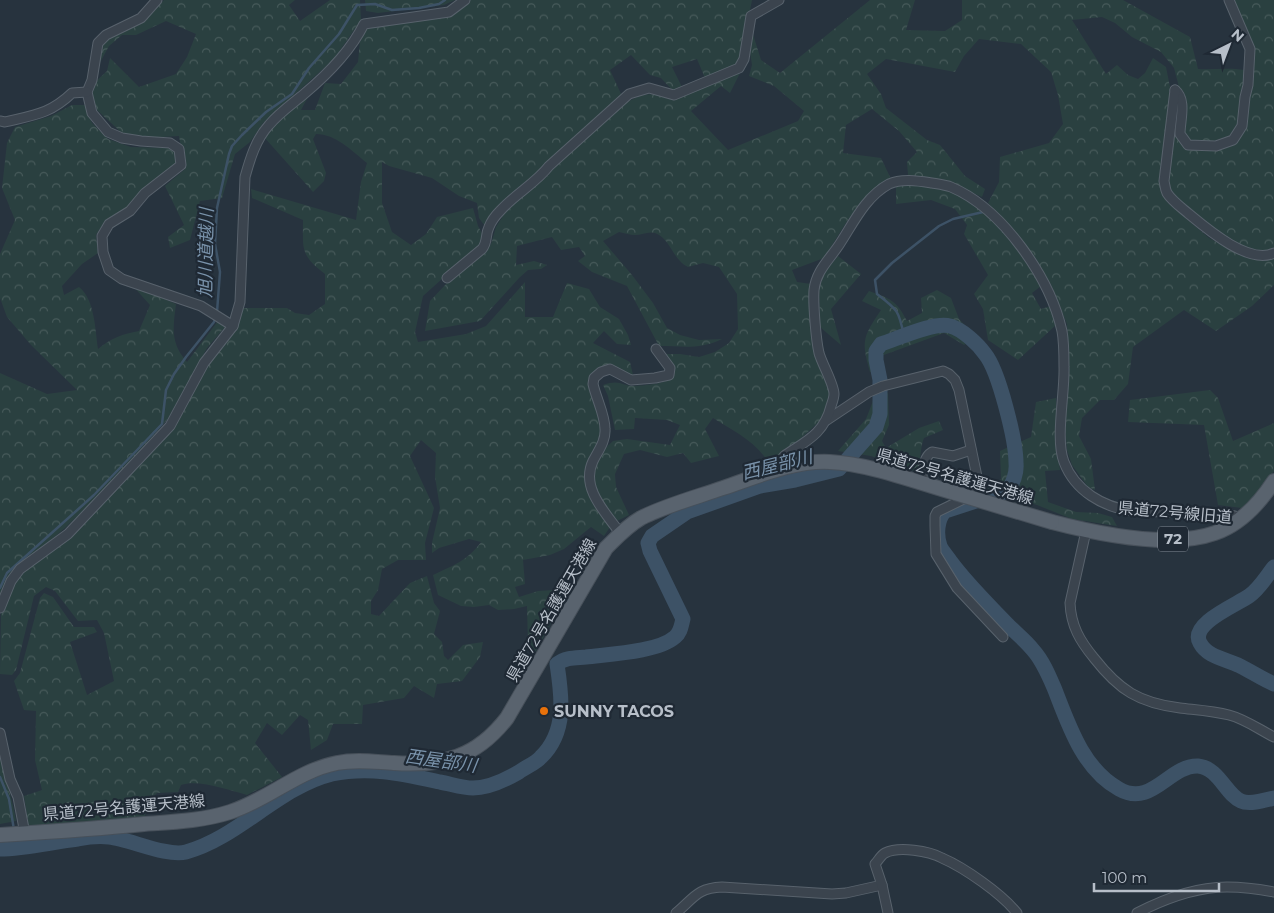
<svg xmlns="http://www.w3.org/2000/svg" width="1274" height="913" font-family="Montserrat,'Noto Sans JP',sans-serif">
<defs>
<pattern id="forest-crowns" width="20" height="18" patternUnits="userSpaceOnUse" patternTransform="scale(1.25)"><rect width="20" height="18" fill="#2a4040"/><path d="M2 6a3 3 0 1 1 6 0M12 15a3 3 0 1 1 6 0" fill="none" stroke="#475a5a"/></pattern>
</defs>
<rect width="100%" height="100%" fill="#27333e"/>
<g fill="url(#forest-crowns)">
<path d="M164,0H295L289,5L300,21L330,0H360L361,20L334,59L263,123L250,142L235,154L222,198L200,201L190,240L170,248L168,237L184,225L165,186L185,169L179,136L145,138L124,135L97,110L92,98L94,83L107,71L110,58L139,87L176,74L187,57L196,34L166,21L136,35H122L109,46L96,70L102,44L112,37L144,22Z"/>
<path d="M365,0H455L444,5L378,13L366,11Z"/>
<path d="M470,0H752L741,56L736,65L705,78L697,59L672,67L682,87L673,91L661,78L650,75L631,55L610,70L622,96C595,121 568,147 540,171C518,190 499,201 487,229L479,218L477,203L459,196L432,178L389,166L382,162V203L392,232L411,245L426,234L437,217L473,208L478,226L484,237L482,243L423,296L415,332L418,342L466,334L486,326L525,282V317H553L567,283L589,289L600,307L619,319L628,335L631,345L617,344L604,331L593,343L630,362L633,375L598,370L589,380L592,397L602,427L601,438L586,468L595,504L610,527L604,536L591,527L564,549L550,555L523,560L525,584L515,587L519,597L538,591L569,589L535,653L528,645L527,606L514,609L498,610L489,605L474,607L461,606L438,595L433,575C454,565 467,561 481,542L469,539L439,548L432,553V543L440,508L435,477L436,453L421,440L410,456L434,508L425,543L426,560H398L382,569L378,590L371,601V614L379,616L410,583L427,576L434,603L440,611L434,634L442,642L444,656L448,660L463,645L483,642L480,657L462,681L437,684L434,698L414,686L404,698L363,705L362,724H333L327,740L311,750L308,720L300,715L282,735L267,723L255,743L282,777L247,795C229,790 198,779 181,785L178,792L157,793L147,803L145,816L29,829L24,796L42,790L35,760L36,711L24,710L14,681L20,673L40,598L44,593L53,597L74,627H94L97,632L70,642L87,695L114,681L104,633L97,620L78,621L55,591L46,587L34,596L16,670L12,675L0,674L1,614L14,584L24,569L123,482L176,425L211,359L236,328L243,308H287L295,313L309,315L325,304V274C300,255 303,249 303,220L252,198L251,189L356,220L361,182L367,163C352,151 336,134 316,134L313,139L326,173L324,181L313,192L264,137L276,121L309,95L301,110H315L325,83L341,84L358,62L360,41L365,29L451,16Z"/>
<path d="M870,0H915L906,30L945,31L962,20V0H1123L1190,37L1198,69C1213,70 1229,67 1244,70V85L1240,96L1238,123L1229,136L1213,141H1190L1184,131L1187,106L1184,92L1179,87L1174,68L1161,52L1132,37L1115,23L1102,17L1072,20L1106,74L1117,65L1128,75L1138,79L1145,73L1153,58L1166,67L1170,87L1164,158L1159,182L1167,202L1209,238L1241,255L1270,258L1274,257V285L1252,306L1216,331L1184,310L1133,347L1128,384L1114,400H1100L1082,418L1079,436L1091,459L1095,490L1088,487L1072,465L1067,450L1065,426L1069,369L1067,324L1051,285L1028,250L988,203L999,182L1000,157L1049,143L1063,124L1058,95L1051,72L1021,44L979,39L964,56L955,72L886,59L867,74L881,94L886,108L927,140L940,145L965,176L985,189L982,197L944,180L908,175L907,162L917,152L899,131L872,109L846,125L843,153L881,158L891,179L876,187L849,218L824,258L792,270L797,282L811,284L815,349L830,394L824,417L795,444L769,463C754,440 735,432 713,418L705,429L719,456L691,463L683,453L667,457L640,450L624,454L615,474L616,487L629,515L617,521L602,501L595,484L593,474L600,453L613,441L627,439L670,445L680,425L667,420L635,418L634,429L615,430L608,396L603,385C621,379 620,386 635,386C647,385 666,384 674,376V367L665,354H680L699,357L715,352L729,343L738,329L737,294L719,267L703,263L688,267C672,259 671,239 655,233C648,231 642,235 635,235C630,235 625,233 619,232L603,241L632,275L653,303L667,328L680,335L699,340L722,339C699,350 683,346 659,346L627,286L592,272L578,261L585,256L579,247L561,250L552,237L517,246L516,265L534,261L547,265L541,269L528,270L519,278L480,321L425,331L430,301L448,282L485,252L491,244L496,227L508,208L519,197L549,175L553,167L621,106C643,92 651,91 675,100L742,69L730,93L721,86L691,111L728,150L798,121L804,111L774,86L749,76L752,65L750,52L752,31L761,60L780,73Z"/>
<path d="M1232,0H1274V249C1242,259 1181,211 1167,183L1177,95L1180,103L1176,118V136L1216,150L1232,145L1240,136L1247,117L1253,64Z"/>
<path d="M72,105H85L92,123L108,139L131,147L169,148L175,153L177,164L127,210L105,221L96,235L98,253L82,264L62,286L64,295L79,287C95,300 95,329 98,349C111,338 123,334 139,331L150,305L132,285L176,304C173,328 170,343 187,362L218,321L225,327L207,348L167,420L106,489L65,528L18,568L0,598V373L47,394L77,390L31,345L7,317L0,298V254L15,220L2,188L7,143L15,127L51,116Z"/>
<path d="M896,185C913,185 929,186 946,190C951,191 957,195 963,198C999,218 1019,252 1041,286L1032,293L1041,309L1051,306L1056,325L1018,360L988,340L983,309L974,294L988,275L964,234L967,225L955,209L931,200L896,204Z"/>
<path d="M838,256L861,274L831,309L841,345L820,327L819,289L824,273Z"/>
<path d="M937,290L951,298L959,319L976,337L964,345L944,333L881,356V372H870C861,340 863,337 881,310L862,301L869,291C891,299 896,300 907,321L922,313L921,298Z"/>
<path d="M1210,390L1218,398L1233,441L1274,423V471L1252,502L1242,508L1218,505L1204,425L1128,422L1130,400Z"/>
<path d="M888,393L889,425L882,441L886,448L919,428L939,421L943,430L924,438C920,448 921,460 917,472L871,456L838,451L866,419L873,401Z"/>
<path d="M1056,398V439L1060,470L1045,471L1048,502L1076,512L1098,513L1112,517L1117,526L1072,519L1037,505L985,489L1001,479L1000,451L1031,437L1036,402Z"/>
<path d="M0,756C4,779 13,798 16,821L0,824Z"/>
</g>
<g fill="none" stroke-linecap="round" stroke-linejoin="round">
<g stroke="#3d5266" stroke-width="2.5">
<path d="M904,336C899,311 898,310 877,294L875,280L892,263L939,226L953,219L983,212"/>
<path d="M0,588L7,573L94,495L162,424L166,390L174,374L186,357L214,322L217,312L220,272L215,244L217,208L229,154L232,146L242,135L266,112L292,94L309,68L339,34L357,5L375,4L392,10L419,8L439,4L445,0"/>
<path d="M0,777L9,799L14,830"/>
<path d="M16,838L17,849"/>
</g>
<g stroke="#3d5266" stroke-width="15">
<path d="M1274,567C1266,577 1259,589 1249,596C1236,605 1189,624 1200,643C1208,658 1227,659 1240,666C1252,672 1262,679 1274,684"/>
<path d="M0,849C26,849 52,842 78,839C88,837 99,836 109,837C129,839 167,857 186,852C238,838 279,787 332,774C370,766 403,774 440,782C451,784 463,788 473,788C488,788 507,779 519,772C526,767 536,763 541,757C567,732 562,697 557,664C566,657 576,658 586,657C610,654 658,652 675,637C681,632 681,626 683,619L650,551L648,543L652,536L687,512L760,486L795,480L839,469L876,427L880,414V380L876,360V351L881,344C897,339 935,321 950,326C962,329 978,344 985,354C999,371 1016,441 1016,463C1017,473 1013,484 1007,491L945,511C937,519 936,535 940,546C942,551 948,557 951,562C968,585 989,605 1009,626C1017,634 1026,641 1033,650C1043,661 1049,676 1055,690C1069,726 1083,769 1119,789C1152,808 1169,765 1198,766C1219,768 1226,795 1241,801C1249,805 1266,800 1274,798"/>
</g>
<g stroke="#58626c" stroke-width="11">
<g id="street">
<path d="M157,0L141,18L106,35L98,43L92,80L87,92L92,113L108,132L122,138L141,141L170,143L179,149L181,165L145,193L130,211L109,224L102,236L103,252L109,270L122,279L201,306L233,326"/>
<path d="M1175,90C1187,100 1180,120 1180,134L1188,145L1216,146L1233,140L1242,126L1245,97L1248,85L1250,49L1229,0"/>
<path d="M1175,90L1164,181C1165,185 1165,189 1167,193C1172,201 1182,208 1189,214C1207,229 1249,265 1274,253"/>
<path d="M0,121L5,122C34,115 50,114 72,93L87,92"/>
<path d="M447,278L482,249C488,242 485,235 489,227C491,222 496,215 500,211C515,194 536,183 549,166L629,94L649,88L674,95L739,68L744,59L751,16L779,0"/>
<path d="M827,420L869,392L883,386L943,371L949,374L955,380L959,390L980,491L937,512L935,516V526L936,554L957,588L1003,637"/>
<path d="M787,468L784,456C806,441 824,434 831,406C832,403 834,398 834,394C834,384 822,364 819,353C816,340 813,304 814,290C816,271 829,260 839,245C853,224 865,197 889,184C902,178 919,181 932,183C938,184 946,185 951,187C1003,209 1050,278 1062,331C1064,342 1064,355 1064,367C1065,393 1055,439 1064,462C1075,491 1103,507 1132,511L1227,514L1243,518"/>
<path d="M921,483C923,473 922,458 932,452L953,456L971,450"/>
<path d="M1086,531L1070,603C1071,626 1080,641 1094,658C1119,690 1139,703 1180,708C1197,710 1213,711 1229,715C1245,719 1260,730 1274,737"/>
<path d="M620,533C606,513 580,488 593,461C598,451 606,441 605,429C605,415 596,398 593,384L594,378L601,372L610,369L631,380L655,378L669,375L670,368L656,349"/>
<path d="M0,608L11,581L20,569L68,534L170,426L204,363L233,326L240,302L245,177C250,159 256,139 269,125C279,113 292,104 304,94C328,74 350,52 364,24L449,12L465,0"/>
<path d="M0,733L10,779L18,797L25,834"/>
<path d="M676,913C694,898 697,888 722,887L832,894L846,893L882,885"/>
<path d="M888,913L882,885L875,864C878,861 881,855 885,853C899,846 929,851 942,858C965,868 1002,894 1017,913"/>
<path d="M1137,913C1164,899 1196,887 1227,887C1243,887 1259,889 1274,892"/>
</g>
</g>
<g stroke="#47505a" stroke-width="16">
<g id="primary">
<path d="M1052,522C1098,534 1170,549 1215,533C1241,524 1259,504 1274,481"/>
<path d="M0,835C48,832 96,829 144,824C173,822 202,821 230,812C268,800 297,771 337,763C356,759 375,762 394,763C443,766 476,758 507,718L606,548C617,537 627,526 641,518C664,506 697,497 723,488C756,477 794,460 830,462C870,464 916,482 955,493"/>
</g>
</g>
<use href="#street" stroke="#3b444e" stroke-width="9"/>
<use href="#primary" stroke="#59636e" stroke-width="14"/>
<g stroke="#47505a" stroke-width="16" stroke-linecap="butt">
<path id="primary-bridge" d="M955,493L1052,522"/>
</g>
<use href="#primary-bridge" stroke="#59636e" stroke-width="14"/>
</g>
<circle fill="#e8710a" stroke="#1f2934" stroke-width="2" cx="544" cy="711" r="5"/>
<g text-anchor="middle" stroke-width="4.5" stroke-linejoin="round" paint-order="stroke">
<rect fill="#1f2934" stroke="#89929c" stroke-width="1" x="1158" y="526.5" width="30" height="25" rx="4"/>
<g font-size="15" font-weight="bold" fill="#b7bfc9">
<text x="1173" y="544">72</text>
</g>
<g font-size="16" fill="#b7bfc9" stroke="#1f2934">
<text transform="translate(955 476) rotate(16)" y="6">県道72号名護運天港線</text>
<text transform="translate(1175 512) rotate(5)" y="6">県道72号線旧道</text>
<text transform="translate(551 610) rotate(-60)" y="6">県道72号名護運天港線</text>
<text transform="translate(124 807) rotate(-5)" y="6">県道72号名護運天港線</text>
</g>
<g font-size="16" font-weight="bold" fill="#b7bfc9" stroke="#1f2934" text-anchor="start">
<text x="554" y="717">SUNNY TACOS</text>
</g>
<g font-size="18" font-style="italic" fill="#7992aa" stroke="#1f2934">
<text transform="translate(206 253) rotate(-89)" y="6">旭川道越川</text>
<text transform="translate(777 465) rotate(-14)" y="6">西屋部川</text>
<text transform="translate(441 761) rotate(8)" y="6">西屋部川</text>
</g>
</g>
<g transform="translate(1229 45) rotate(42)" stroke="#1f2934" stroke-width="4" paint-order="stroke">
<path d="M0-4L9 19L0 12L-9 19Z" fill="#b7bfc9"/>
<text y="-8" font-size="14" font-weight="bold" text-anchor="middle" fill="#b7bfc9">N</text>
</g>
<path d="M1094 883v8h125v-8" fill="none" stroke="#b7bfc9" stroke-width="2.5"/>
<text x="1102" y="883" font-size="15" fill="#b7bfc9" stroke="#1f2934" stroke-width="4" paint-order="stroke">100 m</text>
</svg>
